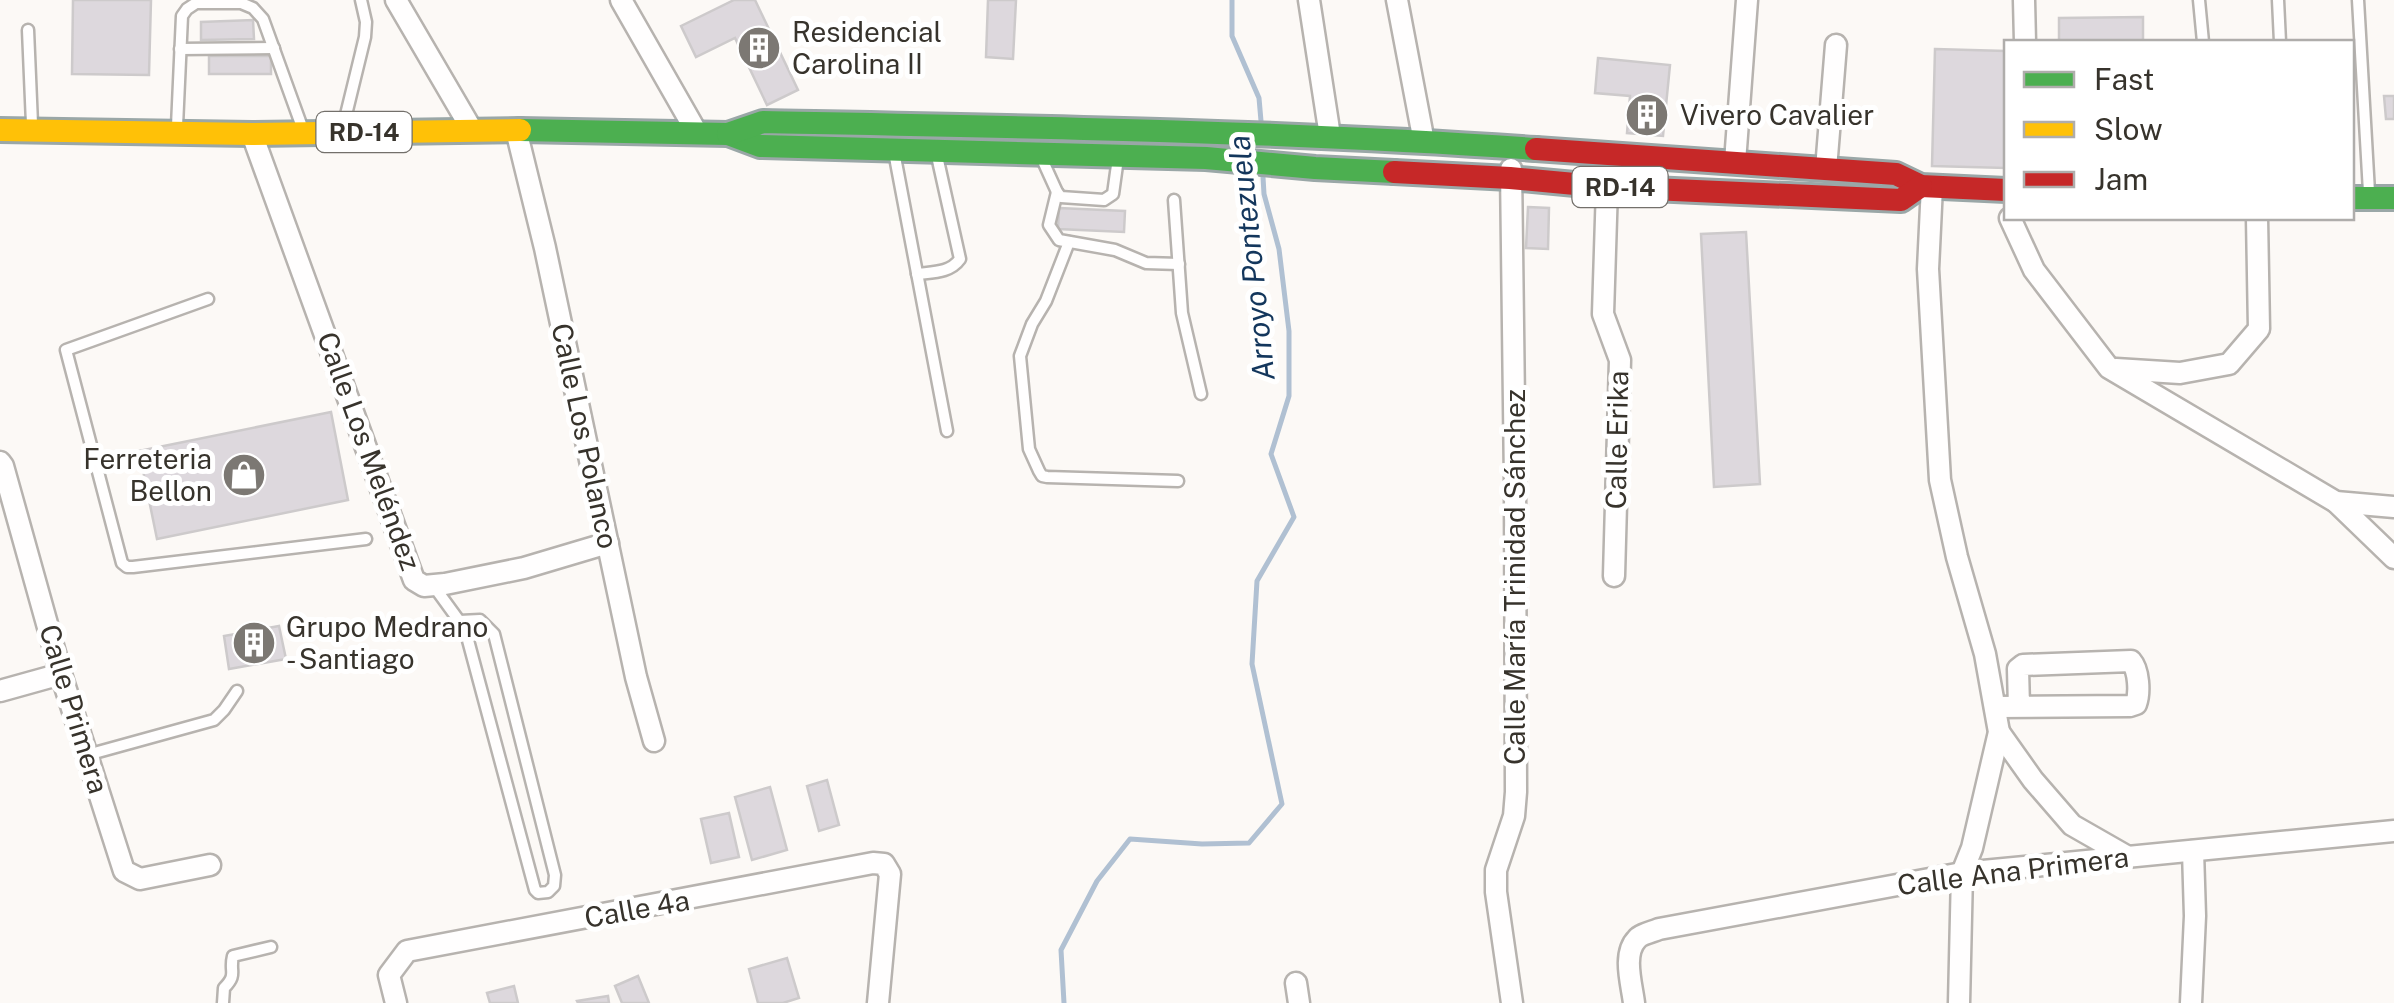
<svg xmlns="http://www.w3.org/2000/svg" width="2394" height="1003" font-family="'Public Sans',sans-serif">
<rect width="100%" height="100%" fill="#fcf9f6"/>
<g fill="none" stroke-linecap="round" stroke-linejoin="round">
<g stroke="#b0c0d2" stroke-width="5">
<path d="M1232,0V36L1259,98L1261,121"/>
<path d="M1064,1003L1061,950L1097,881L1130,839L1202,844L1249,843L1282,804L1252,664L1257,581L1294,517L1271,454L1289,396V331L1279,249L1264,194L1263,177"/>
</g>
</g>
<g fill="#ddd8dd" stroke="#cdcacb" stroke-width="2.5">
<path d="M73,0H151L149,75L72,74Z"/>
<path d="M734,0H755L798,90L767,105L735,38L696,57L681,26Z"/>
<path d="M988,0H1016L1013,59L986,57Z"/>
<path d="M2143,17V42H2059V18Z"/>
<path d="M253,20L254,39L201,40V22Z"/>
<path d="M1935,49L2006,51V168L1932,166Z"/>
<rect x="209" y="56" width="62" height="18"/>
<path d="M1598,58L1670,65L1663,136L1627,133L1630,96L1595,93Z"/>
<path d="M2384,96H2394V119H2386Z"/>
<path d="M1528,207L1549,208L1548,249L1526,248Z"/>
<path d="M1059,208L1125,211L1124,232L1058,229Z"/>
<path d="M1746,232L1760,484L1714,487L1701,234Z"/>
<path d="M331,412L348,500L157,539L139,451Z"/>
<path d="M279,626L286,659L229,669L224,636Z"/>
<path d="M827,780L839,825L819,831L807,786Z"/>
<path d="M770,787L787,850L752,860L735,797Z"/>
<path d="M729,813L739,857L711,863L701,819Z"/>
<path d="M787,958L799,998L783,1003H758L749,969Z"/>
<path d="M638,976L649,1003H622L615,986Z"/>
<path d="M514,986L518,1003H490L487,993Z"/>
<path d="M608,996L609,1003H578L577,1001Z"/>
</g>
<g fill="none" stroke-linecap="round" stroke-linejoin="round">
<g stroke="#b7b3af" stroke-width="15">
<g id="lane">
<path d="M2199,0L2203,42"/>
<path d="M2278,0L2280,42"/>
<path d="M2358,0L2369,192"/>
<path d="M28,30L32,124"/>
<path d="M180,49L274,48"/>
<path d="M177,126L182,16L187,9L196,3H241L253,8L263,19L302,127"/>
<path d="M343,127L365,37L366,22L361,0"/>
<path d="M895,157L947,431"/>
<path d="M1042,159L1057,192L1061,197L1104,200L1113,194L1118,158"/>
<path d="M1057,192L1049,225L1059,240L1115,250L1146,263L1179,264"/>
<path d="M1174,200L1182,313L1201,394"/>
<path d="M1069,242L1046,301L1032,324L1020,356L1029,449L1039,471L1042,476L1047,477L1178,481"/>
<path d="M917,274C933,272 950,273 960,259L937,156"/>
<path d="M208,299L66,350L122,563L127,567H133L366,539"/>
<path d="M433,585L465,629L535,890L538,893L548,892L554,886L555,875L494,634L480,620L460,621"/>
<path d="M87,755L214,720L224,710L237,691"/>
<path d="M223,1003L224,988C238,974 229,972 233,956L271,947"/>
</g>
</g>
<g stroke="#b7b3af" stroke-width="25">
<g id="street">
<path d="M396,0L472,130"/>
<path d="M621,0L697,133"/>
<path d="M1309,0L1330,136"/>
<path d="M1397,0L1424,142"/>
<path d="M2024,0L2025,42"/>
<path d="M516,130L545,248L636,677L654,741"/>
<path d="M252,134L414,580L424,586L445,584L524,568L608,543"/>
<path d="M1735,162L1747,0"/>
<path d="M1511,169L1515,482L1516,792L1514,816L1496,870V892L1512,1003"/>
<path d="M1826,169L1836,45"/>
<path d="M1932,186L1928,269L1940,480L1957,557L1985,654L1999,732L1972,848L1962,873L1959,1003"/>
<path d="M1607,187L1603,314L1620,360L1614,576"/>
<path d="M2010,218L2034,270L2109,368L2336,502L2394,507"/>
<path d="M2116,369L2180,373L2229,364L2259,329L2257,218"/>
<path d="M0,462L3,466L61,674L124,871L140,879L210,865"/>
<path d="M2336,502L2394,558"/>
<path d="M0,691L61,674"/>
<path d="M1995,707L2130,706L2136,704C2140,693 2139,670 2131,661L2023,665L2018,669L2019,707"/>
<path d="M1999,732L2033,780L2072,825L2128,857"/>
<path d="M1296,983L1299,1003"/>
<path d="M396,1003L389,975L407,951L873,863L884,864L890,874L878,1003"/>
<path d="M1634,1003C1632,985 1622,954 1637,939C1641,934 1652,932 1659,929L1962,873L2394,831"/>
<path d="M2191,1003L2195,916L2193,851"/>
</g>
</g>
<g stroke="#9aa7a7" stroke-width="28">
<g id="fast">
<path d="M520,130L728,134L760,146L1206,158L1315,168L1394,172"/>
<path d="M728,134L763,122C1021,127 1279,131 1536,149"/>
<path d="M2352,198H2394"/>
</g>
</g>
<g stroke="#9aa7a7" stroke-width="28">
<path id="slow" d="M0,130L252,134L520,130"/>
</g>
<g stroke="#9aa7a7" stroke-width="28">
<g id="jam">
<path d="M1536,149L1896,174L1921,186L2006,190"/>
<path d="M1394,172L1510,178L1607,187L1901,200L1921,186"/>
</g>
</g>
<use href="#lane" stroke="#fffefe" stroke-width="10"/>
<use href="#street" stroke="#fffefe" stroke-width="20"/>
<use href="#fast" stroke="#4caf50" stroke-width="22"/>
<use href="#slow" stroke="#ffc107" stroke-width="22"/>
<use href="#jam" stroke="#c62828" stroke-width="22"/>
</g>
<defs>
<g id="building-disc" transform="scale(2.25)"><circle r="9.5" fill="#7c7873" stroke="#fff"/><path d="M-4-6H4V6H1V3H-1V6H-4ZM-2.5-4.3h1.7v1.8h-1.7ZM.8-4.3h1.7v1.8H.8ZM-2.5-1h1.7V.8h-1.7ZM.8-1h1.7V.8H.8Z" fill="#fff"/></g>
<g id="shop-disc" transform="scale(2.25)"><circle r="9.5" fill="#7c7873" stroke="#fff"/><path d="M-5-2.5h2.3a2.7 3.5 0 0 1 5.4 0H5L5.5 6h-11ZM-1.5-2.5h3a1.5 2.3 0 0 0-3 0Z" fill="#fff"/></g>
</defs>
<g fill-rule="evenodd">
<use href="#building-disc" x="759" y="48"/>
<use href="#building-disc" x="1647" y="115"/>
<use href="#shop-disc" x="244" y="475"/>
<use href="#building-disc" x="254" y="643"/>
</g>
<g text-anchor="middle" stroke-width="10" stroke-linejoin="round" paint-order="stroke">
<g fill="#fff" stroke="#73706b" stroke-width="2.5">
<rect x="316.5" y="112" width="95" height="40" rx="8"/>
<rect x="1572.5" y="167" width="95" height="40" rx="8"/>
</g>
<g font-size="25" font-weight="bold" fill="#37332c">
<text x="364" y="141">RD-14</text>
<text x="1620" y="196">RD-14</text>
</g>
<g font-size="28" fill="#37332c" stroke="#fff" text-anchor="start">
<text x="792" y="42">Residencial<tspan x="792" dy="32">Carolina II</tspan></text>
<text x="1680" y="125">Vivero Cavalier</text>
<text x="212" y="469" text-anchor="end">Ferreteria<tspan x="212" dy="32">Bellon</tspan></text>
<text x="286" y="637">Grupo Medrano<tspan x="286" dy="32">- Santiago</tspan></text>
</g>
<g font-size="28" fill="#37332c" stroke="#fff">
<text transform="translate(585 436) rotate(78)" y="10">Calle Los Polanco</text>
<text transform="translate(1617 440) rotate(-89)" y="10">Calle Erika</text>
<text transform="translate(369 451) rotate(70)" y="10">Calle Los Meléndez</text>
<text transform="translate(1515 577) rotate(-90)" y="10">Calle María Trinidad Sánchez</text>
<text transform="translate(74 709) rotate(73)" y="10">Calle Primera</text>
<text transform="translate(2013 871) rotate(-7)" y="10">Calle Ana Primera</text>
<text transform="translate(637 909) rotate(-10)" y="10">Calle 4a</text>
</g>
<g font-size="30" font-style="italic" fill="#13365c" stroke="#fff">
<text transform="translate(1252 258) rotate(-96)" y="10">Arroyo Pontezuela</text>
</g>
</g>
<rect x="2004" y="40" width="350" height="180" fill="#ffffff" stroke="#afadab" stroke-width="2.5"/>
<rect x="2024" y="72" width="50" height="15" fill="#4caf50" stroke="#afadab" stroke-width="2.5"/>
<text x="2094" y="90" font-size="30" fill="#37332c">Fast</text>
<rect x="2024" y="122" width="50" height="15" fill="#ffc107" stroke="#afadab" stroke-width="2.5"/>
<text x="2094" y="140" font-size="30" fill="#37332c">Slow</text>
<rect x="2024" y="172" width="50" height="15" fill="#c62828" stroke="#afadab" stroke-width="2.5"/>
<text x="2094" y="190" font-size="30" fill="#37332c">Jam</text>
</svg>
